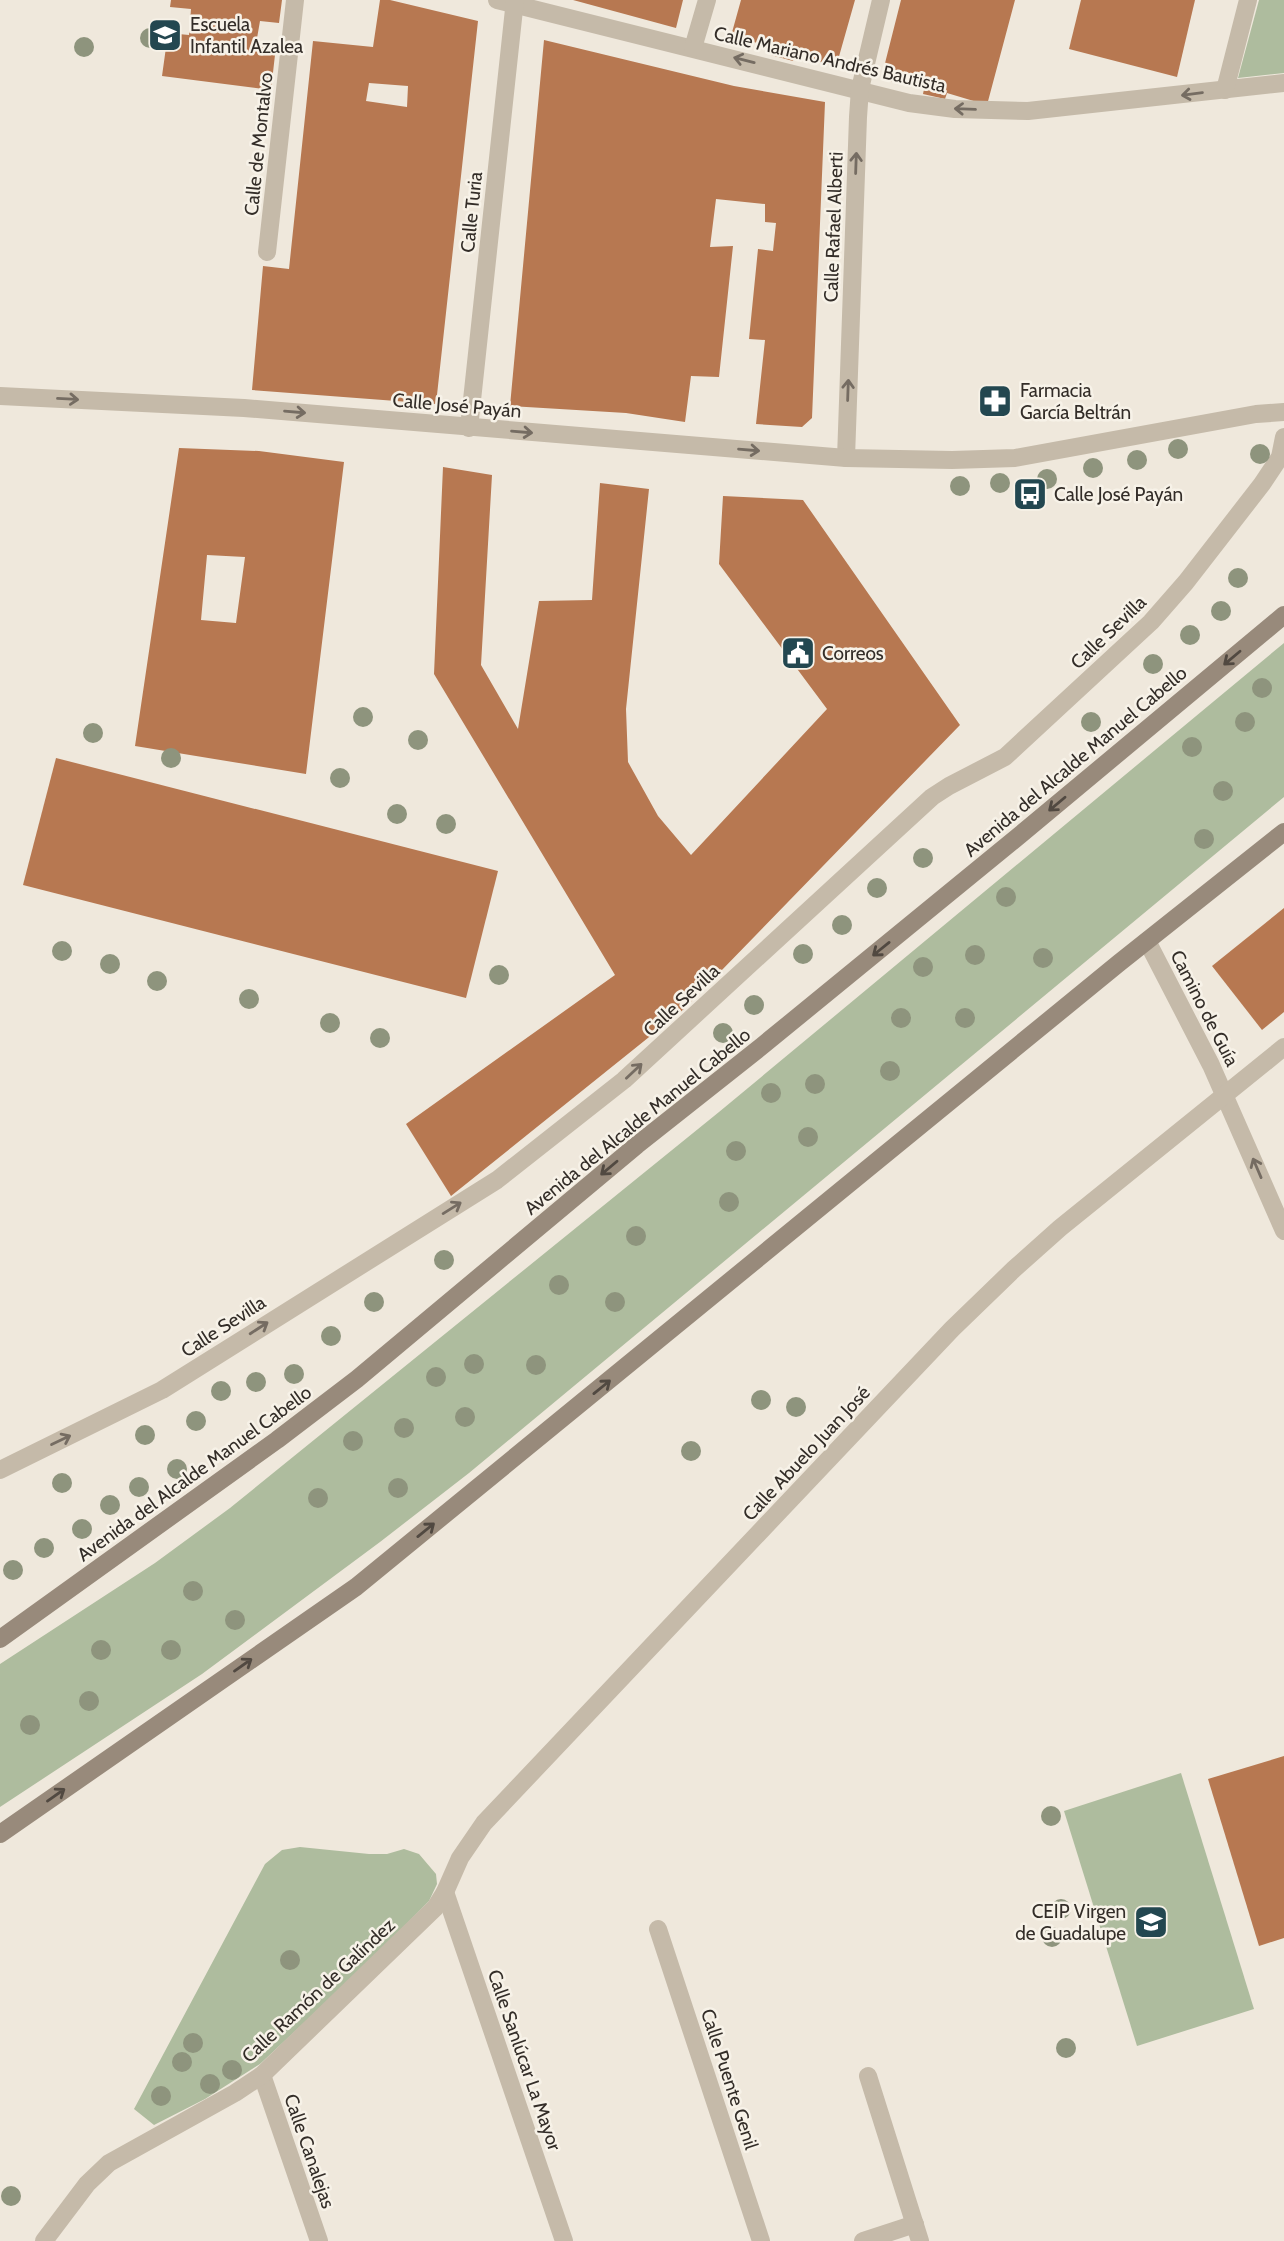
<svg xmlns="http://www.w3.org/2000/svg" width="1284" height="2241" font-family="Cabin,sans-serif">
<rect width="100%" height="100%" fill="#efe8dc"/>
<g fill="#aebc9e">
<path d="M1259,0H1284V73L1238,78Z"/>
<path d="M1284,643V797L469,1473L380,1542L202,1674L0,1807V1664L155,1563L230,1508L719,1112Z"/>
<path d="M1181,1773L1254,2009L1137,2046L1064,1811Z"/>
<path d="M300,1847L369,1854H387L404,1849L419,1854L436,1874L437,1884L429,1901L370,1961L260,2064L205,2099L154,2125L134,2109L265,1864L282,1850Z"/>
</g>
<g fill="#b77851" fill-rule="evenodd">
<path d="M171,0H282L279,23L260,21L256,44L276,46L271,90L162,76L168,33L189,35L191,9L170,7Z"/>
<path d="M380,0H390L478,21L436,404L252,390L263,266L289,269L313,41L373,47ZM369,83L408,86L407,107L366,101Z"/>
<path d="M573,0H683L676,28Z"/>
<path d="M741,0H855L836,67L795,54L793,61L771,55L772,47L731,36Z"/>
<path d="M901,0H1015L987,105L947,93L945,99L923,94L924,89L881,79Z"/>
<path d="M1081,0H1195L1177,77L1069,49Z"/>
<path d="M544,40L734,86L825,102L812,418L802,427L756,424L765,340L749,339L758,249L773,251L776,223L765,222V204L716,199L710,247L733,246L719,377L691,376L685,422L626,413L510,406Z"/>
<path d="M179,448L259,451L344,462L306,774L135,746ZM207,555L245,557L236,623L201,620Z"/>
<path d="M443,467L492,475L481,665L518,729L539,601L592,600L600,483L649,489L626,709L628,762L658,816L691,855L827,709L719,564L723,496L803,500L960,725L684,1009L451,1196L406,1124L615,975L434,674Z"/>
<path d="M56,758L498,871L466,998L23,885Z"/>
<path d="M1284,908V1012L1262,1030L1212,966Z"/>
<path d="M1284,1756V1938L1259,1946L1208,1779Z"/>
</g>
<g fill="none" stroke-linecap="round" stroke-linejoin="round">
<g stroke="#c5baa9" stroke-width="18">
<path d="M497,0L909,103L955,109L1028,111L1284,83"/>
<path d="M693,48L707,0"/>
<path d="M1225,90L1248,0"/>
<path d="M267,252L295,0"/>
<path d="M469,428L515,0"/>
<path d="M846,458L858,117L860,89L881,0"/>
<path d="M1147,941L1211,1065L1284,1231"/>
<path d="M0,1470L162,1390L497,1180L624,1080L932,797L949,786L1005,757L1151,622L1186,582L1262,484L1280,457L1284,437"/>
<path d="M445,1892L564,2241"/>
<path d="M658,1929L761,2241"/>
<path d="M262,2075L319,2241"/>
<path d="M868,2076L920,2241"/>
<path d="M44,2241L87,2184L109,2163L235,2093L262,2075L435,1908L445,1892L460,1858L484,1823L952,1329L1014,1269L1060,1228L1284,1047"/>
<path d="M863,2241L915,2224"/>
</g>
<path stroke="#c5baa9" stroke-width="18" d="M0,396L244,408L846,458L952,460L1015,458L1256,414L1284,412"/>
<g stroke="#988a7b" stroke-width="18">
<path d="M0,1639L277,1440L357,1379L637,1145L762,1046L1020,835L1284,615"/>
<path d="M0,1834L356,1587L1119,963L1284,832"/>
</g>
</g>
<g fill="#8e947d">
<circle cx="150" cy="38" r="10"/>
<circle cx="84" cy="47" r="10"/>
<circle cx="1178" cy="449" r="10"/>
<circle cx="1260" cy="454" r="10"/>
<circle cx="1137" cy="460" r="10"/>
<circle cx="1093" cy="468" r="10"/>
<circle cx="1047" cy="479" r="10"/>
<circle cx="1000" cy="483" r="10"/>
<circle cx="960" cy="486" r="10"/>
<circle cx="1238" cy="578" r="10"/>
<circle cx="1221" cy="611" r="10"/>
<circle cx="1190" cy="635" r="10"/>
<circle cx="1153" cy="664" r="10"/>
<circle cx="1262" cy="688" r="10"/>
<circle cx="363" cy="717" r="10"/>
<circle cx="1091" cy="722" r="10"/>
<circle cx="1245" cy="722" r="10"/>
<circle cx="93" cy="733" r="10"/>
<circle cx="418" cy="740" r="10"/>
<circle cx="1192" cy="747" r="10"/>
<circle cx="171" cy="758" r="10"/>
<circle cx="340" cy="778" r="10"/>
<circle cx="1223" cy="791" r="10"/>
<circle cx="397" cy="814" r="10"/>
<circle cx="446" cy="824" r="10"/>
<circle cx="1204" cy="839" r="10"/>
<circle cx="923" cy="858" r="10"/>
<circle cx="877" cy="888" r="10"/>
<circle cx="1006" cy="897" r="10"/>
<circle cx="842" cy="925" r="10"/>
<circle cx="62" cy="951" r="10"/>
<circle cx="803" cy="954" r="10"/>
<circle cx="975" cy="955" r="10"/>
<circle cx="1043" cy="958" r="10"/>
<circle cx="110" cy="964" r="10"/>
<circle cx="923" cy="967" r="10"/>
<circle cx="499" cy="975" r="10"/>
<circle cx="157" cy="981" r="10"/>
<circle cx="249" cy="999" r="10"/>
<circle cx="754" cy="1005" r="10"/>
<circle cx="901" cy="1018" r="10"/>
<circle cx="965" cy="1018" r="10"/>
<circle cx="330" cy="1023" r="10"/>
<circle cx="723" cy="1033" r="10"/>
<circle cx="380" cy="1038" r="10"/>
<circle cx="890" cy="1071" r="10"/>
<circle cx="815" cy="1084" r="10"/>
<circle cx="771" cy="1093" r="10"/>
<circle cx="808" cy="1137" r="10"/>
<circle cx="736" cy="1151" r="10"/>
<circle cx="729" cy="1202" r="10"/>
<circle cx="636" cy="1236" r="10"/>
<circle cx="444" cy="1260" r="10"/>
<circle cx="559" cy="1285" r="10"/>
<circle cx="374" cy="1302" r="10"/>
<circle cx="615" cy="1302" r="10"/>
<circle cx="331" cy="1336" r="10"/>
<circle cx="474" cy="1364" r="10"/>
<circle cx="536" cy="1365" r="10"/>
<circle cx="294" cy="1374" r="10"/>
<circle cx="436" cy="1377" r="10"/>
<circle cx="256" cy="1382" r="10"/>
<circle cx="221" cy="1391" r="10"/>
<circle cx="761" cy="1400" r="10"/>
<circle cx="796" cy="1407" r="10"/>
<circle cx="465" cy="1417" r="10"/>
<circle cx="196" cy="1421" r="10"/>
<circle cx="404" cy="1428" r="10"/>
<circle cx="145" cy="1435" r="10"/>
<circle cx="353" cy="1441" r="10"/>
<circle cx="691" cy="1451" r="10"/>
<circle cx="177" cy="1469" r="10"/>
<circle cx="62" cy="1483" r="10"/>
<circle cx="139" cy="1487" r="10"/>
<circle cx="398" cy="1488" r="10"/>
<circle cx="318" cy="1498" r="10"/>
<circle cx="110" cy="1505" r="10"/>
<circle cx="82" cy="1529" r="10"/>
<circle cx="44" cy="1548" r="10"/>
<circle cx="13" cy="1570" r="10"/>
<circle cx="193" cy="1591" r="10"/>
<circle cx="235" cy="1620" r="10"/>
<circle cx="101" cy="1650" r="10"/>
<circle cx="171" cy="1650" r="10"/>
<circle cx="89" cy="1701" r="10"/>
<circle cx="30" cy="1725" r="10"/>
<circle cx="1051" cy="1816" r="10"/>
<circle cx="1061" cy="1909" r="10"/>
<circle cx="1052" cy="1937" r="10"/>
<circle cx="290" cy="1960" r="10"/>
<circle cx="193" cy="2043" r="10"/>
<circle cx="1066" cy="2048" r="10"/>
<circle cx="182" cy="2062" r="10"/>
<circle cx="232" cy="2070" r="10"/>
<circle cx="210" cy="2084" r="10"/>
<circle cx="161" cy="2096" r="10"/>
<circle cx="11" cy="2196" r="10"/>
</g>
<defs><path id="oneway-shaft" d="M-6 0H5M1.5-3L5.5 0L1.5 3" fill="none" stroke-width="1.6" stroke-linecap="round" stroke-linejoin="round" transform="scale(1.75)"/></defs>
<g stroke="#756c62">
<use href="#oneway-shaft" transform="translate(744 60) rotate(-166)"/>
<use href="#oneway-shaft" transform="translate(1192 94) rotate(173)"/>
<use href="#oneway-shaft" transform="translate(965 109) rotate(-178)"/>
<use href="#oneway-shaft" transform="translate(856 163) rotate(-88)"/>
<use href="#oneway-shaft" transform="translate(848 390) rotate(-88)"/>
<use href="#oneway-shaft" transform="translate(68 399) rotate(3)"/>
<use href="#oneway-shaft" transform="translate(295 412) rotate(5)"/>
<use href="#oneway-shaft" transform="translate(522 432) rotate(5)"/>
<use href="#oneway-shaft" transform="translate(749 450) rotate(5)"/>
<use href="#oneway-shaft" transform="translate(634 1071) rotate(-43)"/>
<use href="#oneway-shaft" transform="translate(1257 1168) rotate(-113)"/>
<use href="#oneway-shaft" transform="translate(452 1208) rotate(-32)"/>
<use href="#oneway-shaft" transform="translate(259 1328) rotate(-33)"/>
<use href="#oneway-shaft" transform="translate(61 1440) rotate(-26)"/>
</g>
<g stroke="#514941">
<use href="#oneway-shaft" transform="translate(1232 658) rotate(140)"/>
<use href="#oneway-shaft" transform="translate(1057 804) rotate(140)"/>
<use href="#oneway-shaft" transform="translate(881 949) rotate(141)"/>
<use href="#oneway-shaft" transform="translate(609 1168) rotate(140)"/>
<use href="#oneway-shaft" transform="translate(602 1387) rotate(-39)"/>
<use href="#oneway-shaft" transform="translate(426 1530) rotate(-39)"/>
<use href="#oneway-shaft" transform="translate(243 1665) rotate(-35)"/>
<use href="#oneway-shaft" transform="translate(56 1795) rotate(-35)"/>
</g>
<defs>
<g id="school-square" transform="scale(1.75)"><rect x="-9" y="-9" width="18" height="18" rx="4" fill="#234750" stroke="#f7f2e8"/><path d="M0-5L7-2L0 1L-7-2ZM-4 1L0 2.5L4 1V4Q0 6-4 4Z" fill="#fff"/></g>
<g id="pharmacy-square" transform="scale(1.75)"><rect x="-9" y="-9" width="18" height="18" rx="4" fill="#234750" stroke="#f7f2e8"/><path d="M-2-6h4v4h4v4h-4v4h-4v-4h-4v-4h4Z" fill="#fff"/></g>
<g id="bus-square" transform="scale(1.75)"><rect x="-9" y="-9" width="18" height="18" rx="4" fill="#234750" stroke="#f7f2e8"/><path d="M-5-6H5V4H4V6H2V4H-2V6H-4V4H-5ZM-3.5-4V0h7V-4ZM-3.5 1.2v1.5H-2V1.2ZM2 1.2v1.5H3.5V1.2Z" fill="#fff"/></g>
<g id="civic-square" transform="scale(1.75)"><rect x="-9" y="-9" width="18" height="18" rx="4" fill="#234750" stroke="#f7f2e8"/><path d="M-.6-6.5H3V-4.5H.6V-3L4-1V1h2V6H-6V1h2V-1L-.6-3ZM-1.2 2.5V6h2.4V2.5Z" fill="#fff"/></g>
</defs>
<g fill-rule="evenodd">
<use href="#school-square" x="165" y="35"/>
<use href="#pharmacy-square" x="995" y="401"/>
<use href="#bus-square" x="1030" y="494"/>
<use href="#civic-square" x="798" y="653"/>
<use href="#school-square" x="1151" y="1922"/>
</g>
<g text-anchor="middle" stroke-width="5" stroke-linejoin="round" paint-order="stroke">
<g font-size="19" fill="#332d28" stroke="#f7f2e8" text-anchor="start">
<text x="190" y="31">Escuela<tspan x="190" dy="22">Infantil Azalea</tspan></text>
<text x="1020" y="397">Farmacia<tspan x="1020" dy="22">García Beltrán</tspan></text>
<text x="1054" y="501">Calle José Payán</text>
<text x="822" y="660">Correos</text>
<text x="1126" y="1918" text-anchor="end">CEIP Virgen<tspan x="1126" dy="22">de Guadalupe</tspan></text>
</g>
<g font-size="19" fill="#332d28" stroke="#f7f2e8">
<text transform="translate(830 59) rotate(13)" y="7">Calle Mariano Andrés Bautista</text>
<text transform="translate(258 144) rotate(-84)" y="7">Calle de Montalvo</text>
<text transform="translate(471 212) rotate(-84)" y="7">Calle Turia</text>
<text transform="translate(833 227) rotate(-88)" y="7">Calle Rafael Alberti</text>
<text transform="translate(457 405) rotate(5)" y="7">Calle José Payán</text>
<text transform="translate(1108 632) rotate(-44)" y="7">Calle Sevilla</text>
<text transform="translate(1075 761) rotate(-40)" y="7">Avenida del Alcalde Manuel Cabello</text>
<text transform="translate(681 1000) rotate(-43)" y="7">Calle Sevilla</text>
<text transform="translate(1205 1008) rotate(63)" y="7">Camino de Guía</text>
<text transform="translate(637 1121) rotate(-39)" y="7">Avenida del Alcalde Manuel Cabello</text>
<text transform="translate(223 1326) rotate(-33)" y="7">Calle Sevilla</text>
<text transform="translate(806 1453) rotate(-47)" y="7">Calle Abuelo Juan José</text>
<text transform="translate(194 1473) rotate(-36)" y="7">Avenida del Alcalde Manuel Cabello</text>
<text transform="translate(318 1990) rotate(-43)" y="7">Calle Ramón de Galíndez</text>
<text transform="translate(525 2060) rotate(71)" y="7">Calle Sanlúcar La Mayor</text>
<text transform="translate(730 2079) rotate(72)" y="7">Calle Puente Genil</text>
<text transform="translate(310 2151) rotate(71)" y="7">Calle Canalejas</text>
</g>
</g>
</svg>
